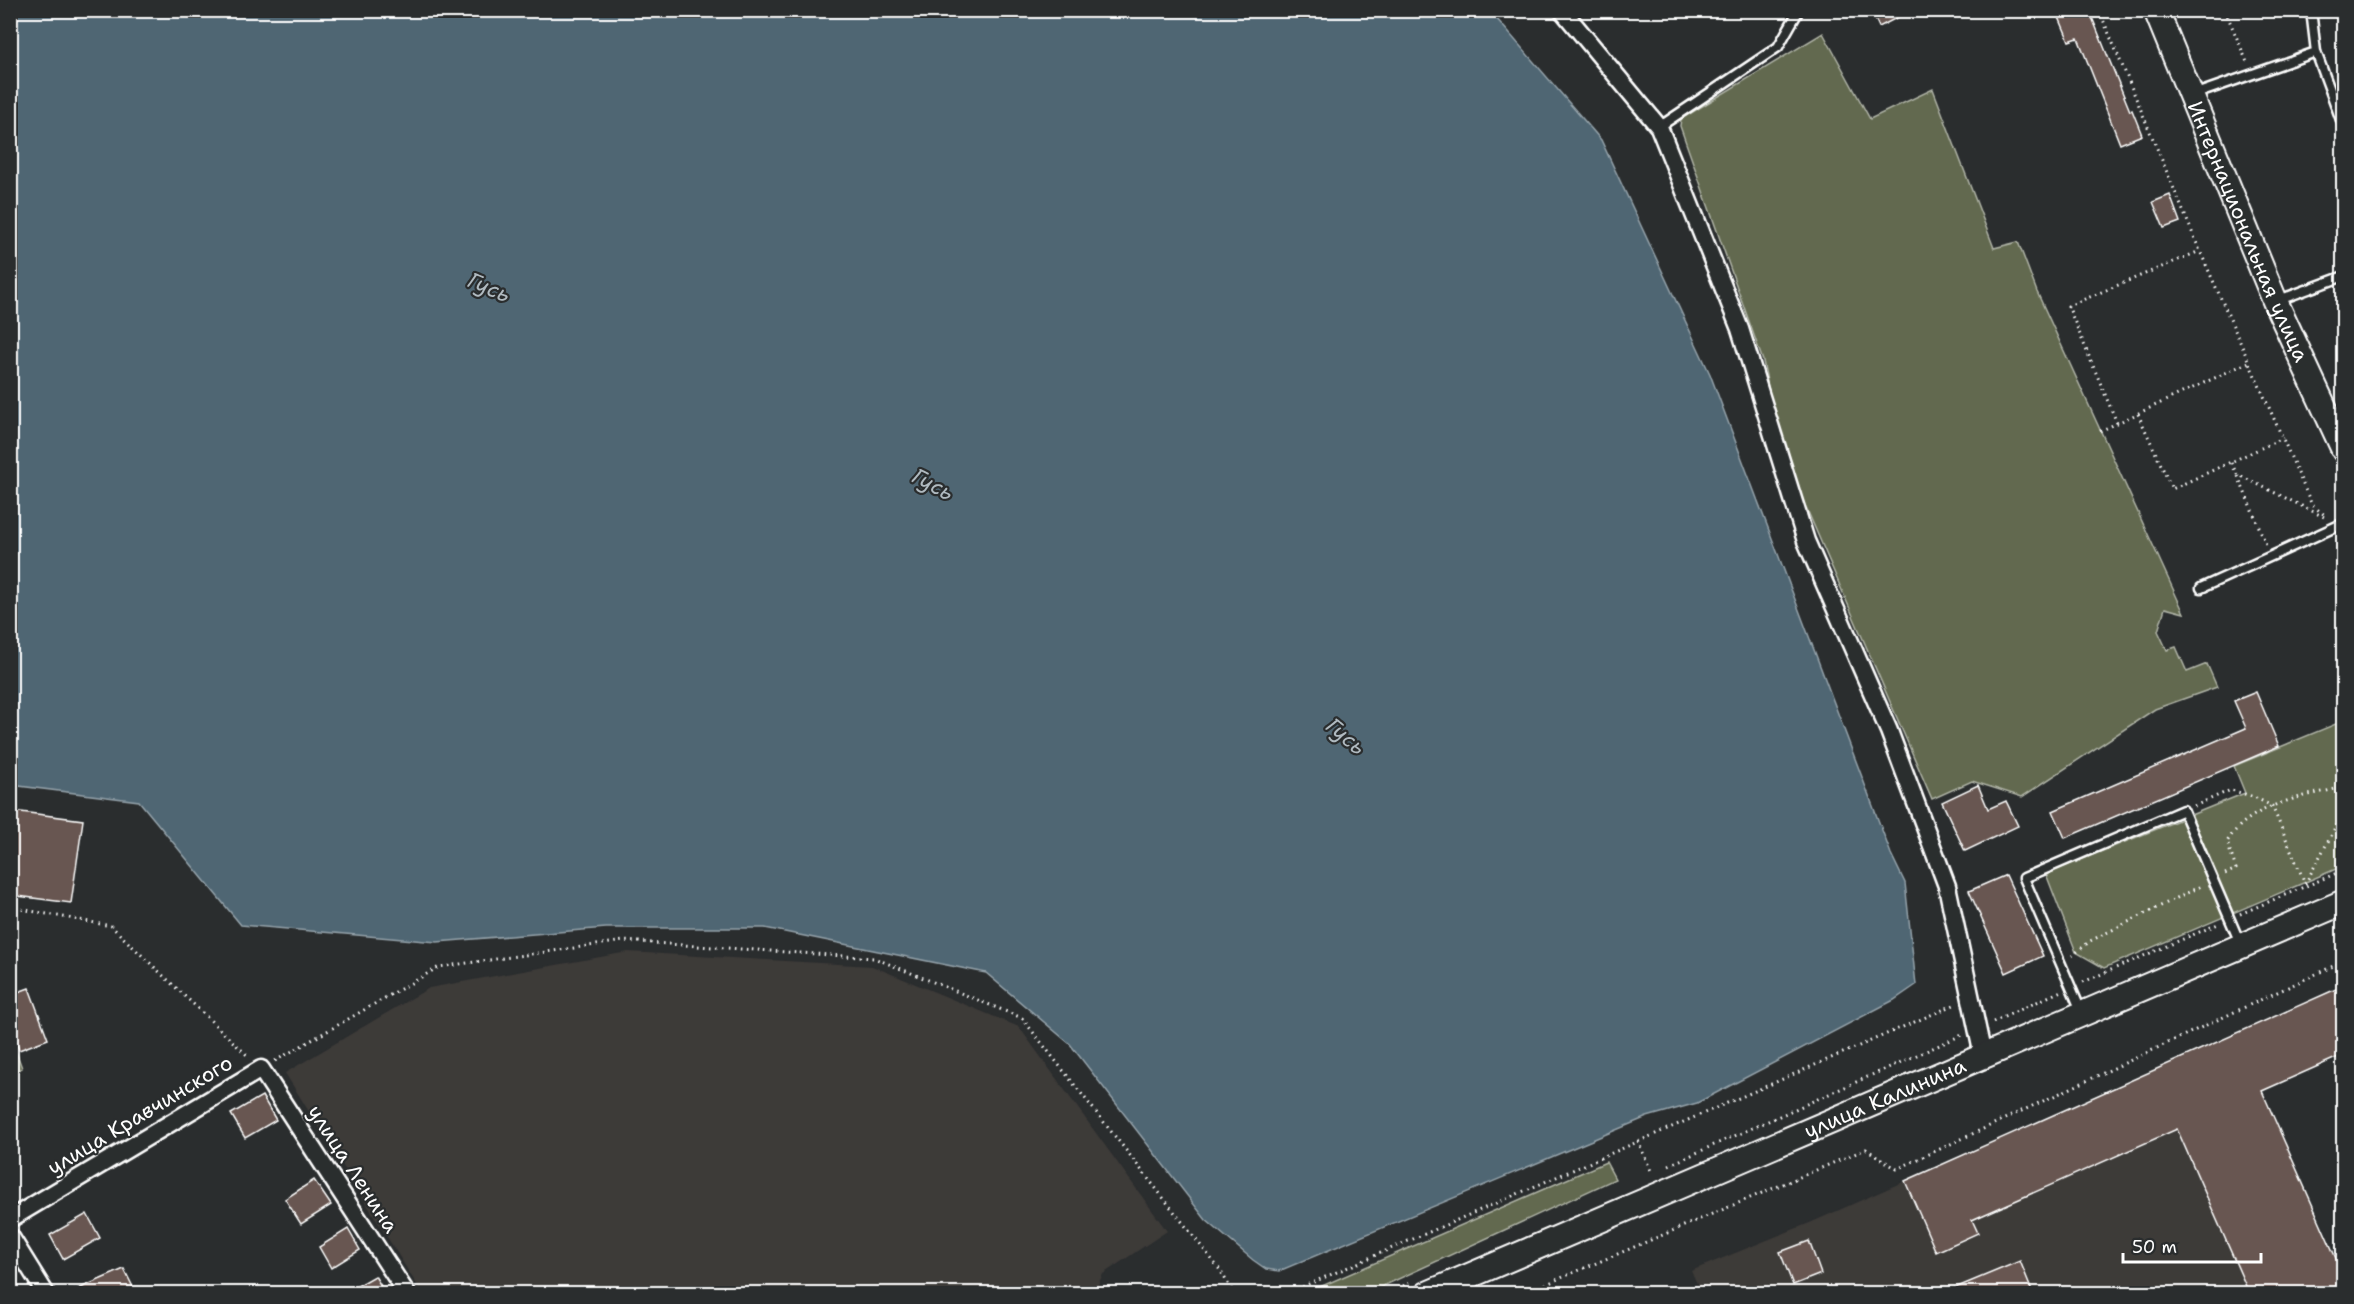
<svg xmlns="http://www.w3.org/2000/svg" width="2354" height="1304" font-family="'Shantell Sans',sans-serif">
<rect width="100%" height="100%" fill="#2a2d2e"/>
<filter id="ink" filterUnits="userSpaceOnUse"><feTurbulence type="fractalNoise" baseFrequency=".0167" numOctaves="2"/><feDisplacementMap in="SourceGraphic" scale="12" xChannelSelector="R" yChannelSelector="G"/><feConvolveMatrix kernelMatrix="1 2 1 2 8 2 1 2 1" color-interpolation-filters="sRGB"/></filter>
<g filter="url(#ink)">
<g fill="#3d3a38">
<path d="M628,952L872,966L1019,1027L1167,1231L1103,1274L1094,1293H422L285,1073L429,988Z"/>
<path d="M2177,1129L2249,1293L1702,1294L1691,1271L1812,1222L1905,1181L1937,1251L1978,1233L1972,1220Z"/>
</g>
<g fill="#62694f" stroke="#b0b4a7" stroke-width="1.5">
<path d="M1823,33L1870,119L1933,89L1994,248L2018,242L2037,292L2184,613L2165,608L2158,631L2167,650L2176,647L2187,672L2207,664L2217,687L2155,709L2022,797L1972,781L1932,799L1780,447L1763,361L1680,126L1681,119Z"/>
<path d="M2343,721V866L2104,968L2076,952L2046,874L2245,793L2234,766Z"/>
<path d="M11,1037L22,1068L11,1073H10Z"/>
<path d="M1606,1162L1615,1179L1368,1293H1306Z"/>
</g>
<path fill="#4f6673" stroke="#95a3ab" stroke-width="1.5" d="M11,10L1490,11L1601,140L1710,374L1891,854L1905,883L1916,985L1894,1000L1697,1103L1647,1117L1279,1271L1266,1269L1253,1260L1206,1220L1070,1044L986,973L765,928H606L437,942L241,925L139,801L11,785Z"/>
<g fill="#685751" stroke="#fff" stroke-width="1.5">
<path d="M1871,10H1912L1879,27Z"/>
<path d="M2056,10H2089L2130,111L2132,110L2142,135L2120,144L2078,38L2069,41Z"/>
<path d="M2170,195L2180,222L2164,228L2153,202Z"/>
<path d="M2256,692L2279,746L2065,838L2053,811L2246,728L2234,701Z"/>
<path d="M1978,785L1988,809L2006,801L2018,826L1965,851L1942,802Z"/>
<path d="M13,811L83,820L71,903L10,895V832Z"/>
<path d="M2006,875L2043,956L2006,973L1969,891Z"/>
<path d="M2343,986V1055L2262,1091L2339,1265L2343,1262V1293H2249L2177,1129L1972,1220L1978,1233L1936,1252L1905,1181Z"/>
<path d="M29,988L48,1039L19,1050L10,1025V995Z"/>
<path d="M262,1096L276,1120L245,1138L231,1114Z"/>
<path d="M314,1180L331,1205L301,1224L285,1199Z"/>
<path d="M87,1214L100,1238L63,1259L50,1235Z"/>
<path d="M348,1229L360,1250L331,1268L319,1247Z"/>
<path d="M1809,1241L1821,1274L1793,1285L1780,1252Z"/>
<path d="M2020,1261L2033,1293H1943Z"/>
<path d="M124,1269L136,1293H69Z"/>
<path d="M375,1276L385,1293H345Z"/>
</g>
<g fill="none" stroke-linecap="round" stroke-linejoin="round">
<g stroke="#fff" stroke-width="13">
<g id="lane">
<path d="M2316,52L2344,128"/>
<path d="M2193,95L2316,52L2311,10"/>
<path d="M1659,127L1778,47L1799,10"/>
<path d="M2276,301L2344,276"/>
<path d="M2201,588L2344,523"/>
<path d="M2082,1013L2024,878L2183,810L2240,943"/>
</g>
</g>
<g stroke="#fff" stroke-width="21">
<g id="street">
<path d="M1562,10L1659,127L1740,329L1806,541L1889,731L1947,886L1983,1056"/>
<path d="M10,1219L261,1069L407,1294"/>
<path d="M10,1236L46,1294"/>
</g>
</g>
<g stroke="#fff" stroke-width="28">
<g id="secondary">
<path id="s1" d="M2156,10L2275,301L2344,450"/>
<path id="s2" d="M1427,1294L2344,902"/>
</g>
</g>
<g stroke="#fff" stroke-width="3" stroke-dasharray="1.5 4.5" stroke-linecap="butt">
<path d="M2099,10L2200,251L2312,505L2326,516"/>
<path d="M2225,10L2247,62"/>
<path d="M2138,414L2172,489L2283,438"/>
<path d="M2117,423L2068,306L2200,251"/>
<path d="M2100,431L2249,362"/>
<path d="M2231,463L2237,474L2324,517"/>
<path d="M2238,476L2266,544"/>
<path d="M2194,806L2231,790L2254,797L2272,806L2305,883"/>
<path d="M2225,874L2236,869L2227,842C2250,803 2303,797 2344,787"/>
<path d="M2305,884L2344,812"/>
<path d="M10,907L111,926L249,1057"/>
<path d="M2240,914L2344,870"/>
<path d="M2072,956L2090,941L2203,885"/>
<path d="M2083,982L2218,924"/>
<path d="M1993,1022L2061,991"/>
<path d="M275,1061L439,967L624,941L874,958L1022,1018L1220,1270L1234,1294"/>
<path d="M1638,1141L1652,1173"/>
<path d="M1669,1165L1962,1035"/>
<path d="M1286,1294L1956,1004"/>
<path d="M1387,1294L1409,1283"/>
<path d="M1523,1294L1866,1149L1897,1169L2344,961"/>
</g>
<use href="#lane" stroke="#2a2d2e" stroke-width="8"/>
<use href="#street" stroke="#2a2d2e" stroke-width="16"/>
<use href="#secondary" stroke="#2a2d2e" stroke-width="24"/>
</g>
</g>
<g text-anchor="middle" stroke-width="4.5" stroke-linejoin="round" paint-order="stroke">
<g font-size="21" fill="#fff" stroke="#2a2d2e">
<text dy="7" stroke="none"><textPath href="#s1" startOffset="240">Интернациональная улица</textPath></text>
<text dy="7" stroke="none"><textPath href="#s2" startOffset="498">улица Калинина</textPath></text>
<text transform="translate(140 1115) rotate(-31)" y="7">улица Кравчинского</text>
<text transform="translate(353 1169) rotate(57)" y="7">улица Ленина</text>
</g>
<g font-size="22" font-style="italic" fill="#b0bac0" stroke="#2a2d2e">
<text transform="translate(489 287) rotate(23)" y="8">Гусь</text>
<text transform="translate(933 484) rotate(28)" y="8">Гусь</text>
<text transform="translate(1346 736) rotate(40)" y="8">Гусь</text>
</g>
</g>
<rect width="2354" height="1304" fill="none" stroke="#2a2d2e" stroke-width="36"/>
<rect x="18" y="18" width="2318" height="1268" fill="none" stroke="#fff" stroke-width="2" filter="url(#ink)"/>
<path d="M2123 1253v9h138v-9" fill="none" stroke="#ffffff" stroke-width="3"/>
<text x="2132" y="1253" font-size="18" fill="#ffffff" stroke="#2a2d2e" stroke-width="4.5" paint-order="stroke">50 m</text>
</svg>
